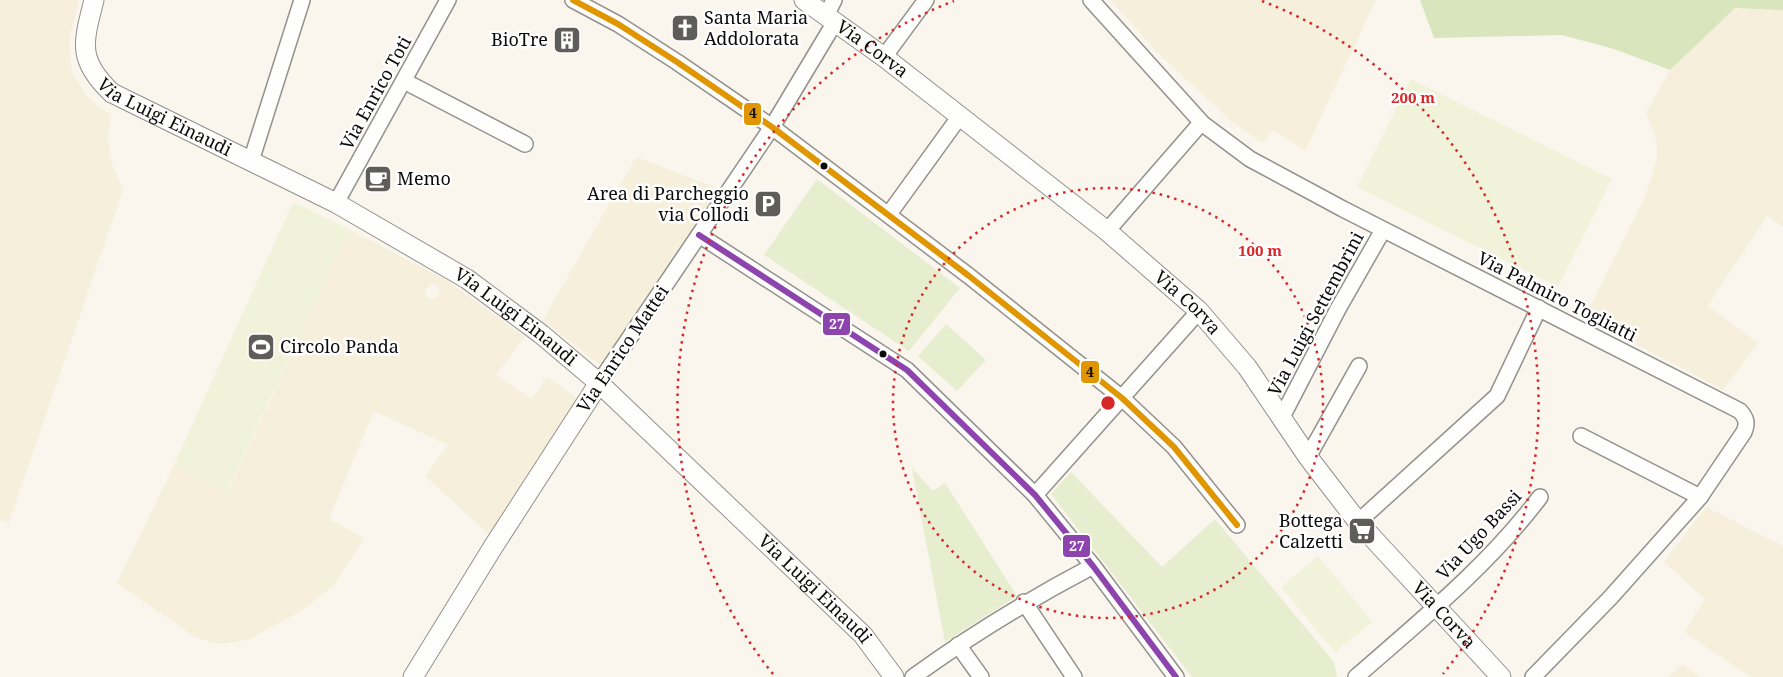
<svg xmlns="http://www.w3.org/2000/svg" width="1783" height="677" font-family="'Noto Serif',serif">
<rect width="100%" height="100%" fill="#faf6ee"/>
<g fill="#f6efdb" fill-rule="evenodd">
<path d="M0,0H79L69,40L72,73L89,99L111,115L108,139L112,164L123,190L9,522L0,520Z"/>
<path d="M1111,0H1376L1305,151L1274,130L1262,143L1232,122L1158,53Z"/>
<path d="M1735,8L1783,10V227L1767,216L1708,306L1758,343L1723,390L1585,317L1647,192L1657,158V142L1646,113L1670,70Z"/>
<path d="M636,157L722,190L605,363L600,365L543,320Z"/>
<path d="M349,229L449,282L525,337L496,375L532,399L547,377L581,401L491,536L425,476L448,445L374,411L329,519L364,538L335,584L303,610L248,640L220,644L195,637L117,583L174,465L228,491ZM431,284H436L440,291L439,295L433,299L426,296L425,291Z"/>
<path d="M1706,507L1783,546V677H1751L1684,632L1705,599L1664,562Z"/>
<path d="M1683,664L1700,677H1668Z"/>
</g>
<g fill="#e7edcf">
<path d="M817,179L960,288L909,351L764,255Z"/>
<path d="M946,324L986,360L957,391L918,356Z"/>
<path d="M912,468L933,491L945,483L1017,596L945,642Z"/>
<path d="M1071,472L1162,567L1215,519L1334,662L1337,677H1192L1051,494Z"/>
</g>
<path fill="#d8e5bd" d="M1420,0H1783V10L1735,8L1670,70L1614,49L1562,35L1434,38Z"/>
<g fill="#f0f2d9">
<path d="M1411,79L1612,179L1558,287L1357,187Z"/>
<path d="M293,202L349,229L227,491L174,465Z"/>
<path d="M1318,556L1372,622L1335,652L1281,587Z"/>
</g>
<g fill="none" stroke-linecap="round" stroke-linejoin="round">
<g stroke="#93918d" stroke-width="18">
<g id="minor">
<path d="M573,0L618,24L677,62L772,127L969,276L1122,398L1174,447L1237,525"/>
<path d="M1091,0L1203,124L1250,159L1343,209L1740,411C1746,418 1748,423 1744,432L1700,497L1611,597L1533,677"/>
<path d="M826,16L834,0"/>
<path d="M884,57L926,0"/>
<path d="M404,81L525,144"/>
<path d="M251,161L302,0"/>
<path d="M336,203L448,0"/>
<path d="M889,214L960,116"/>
<path d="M1107,231L1201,123"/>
<path d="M699,235L907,370L1035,495L1093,566L1176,677"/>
<path d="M599,383L772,127L835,22"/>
<path d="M1282,417L1338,309L1383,230"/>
<path d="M1581,436L1700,497"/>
<path d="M1308,457L1359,366"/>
<path d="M1035,495L1199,311"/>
<path d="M1358,522L1497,396L1539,308"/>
<path d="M1024,602L1074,677"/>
<path d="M958,645L981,677"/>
<path d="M913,677C971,635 1030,599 1093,566"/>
<path d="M1356,677C1420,621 1488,566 1540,497"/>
</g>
</g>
<g stroke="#93918d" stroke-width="21">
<g id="tertiary">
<path id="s1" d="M94,0C83,43 77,60 112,93L336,203L467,279L541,334L599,383L863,635L894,677"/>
<path id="s2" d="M804,0L884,57L1107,231L1199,311L1247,367L1308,457L1358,522L1501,677"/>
<path d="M413,677L493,547L599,383"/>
</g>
</g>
<use href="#minor" stroke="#fefefc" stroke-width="15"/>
<use href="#tertiary" stroke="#fefefc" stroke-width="19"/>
<g stroke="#fff" stroke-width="10">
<path id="bus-1" d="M573,0L618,24L677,62L772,127L969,276L1122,398L1174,447L1237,525"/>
</g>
<g stroke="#fff" stroke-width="10">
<path id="bus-2" d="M699,235L907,370L1035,495L1093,566L1176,677"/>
</g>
<use href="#bus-1" stroke="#df9601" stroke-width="6"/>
<use href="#bus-2" stroke="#8e44ad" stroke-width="6"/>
</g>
<g fill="none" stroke="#d62828" stroke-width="2.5" stroke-dasharray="2.5 5">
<circle cx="1108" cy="403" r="215"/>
<path d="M773 674A431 431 0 0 1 954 1M1262 1A431 431 0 0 1 1443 674"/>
</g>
<defs>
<g id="church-square" transform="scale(1.4375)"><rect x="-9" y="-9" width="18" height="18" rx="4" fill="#5f5d5a" stroke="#fff"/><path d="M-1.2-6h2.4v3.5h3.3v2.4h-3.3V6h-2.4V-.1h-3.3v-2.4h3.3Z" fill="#fff"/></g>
<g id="building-square" transform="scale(1.4375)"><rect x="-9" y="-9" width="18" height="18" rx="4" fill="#5f5d5a" stroke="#fff"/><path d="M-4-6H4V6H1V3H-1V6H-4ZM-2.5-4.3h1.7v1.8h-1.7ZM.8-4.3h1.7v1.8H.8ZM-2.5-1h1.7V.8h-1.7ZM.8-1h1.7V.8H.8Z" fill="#fff"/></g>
<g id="cafe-square" transform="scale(1.4375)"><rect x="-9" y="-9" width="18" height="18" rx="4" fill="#5f5d5a" stroke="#fff"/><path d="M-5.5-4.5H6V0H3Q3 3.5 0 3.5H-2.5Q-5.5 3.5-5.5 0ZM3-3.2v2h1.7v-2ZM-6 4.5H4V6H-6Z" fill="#fff"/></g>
<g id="parking-square" transform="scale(1.4375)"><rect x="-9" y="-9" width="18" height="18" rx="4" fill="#5f5d5a" stroke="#fff"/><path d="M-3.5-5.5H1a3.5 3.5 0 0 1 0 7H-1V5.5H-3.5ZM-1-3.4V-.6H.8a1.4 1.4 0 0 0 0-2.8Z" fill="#fff"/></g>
<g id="stadium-square" transform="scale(1.4375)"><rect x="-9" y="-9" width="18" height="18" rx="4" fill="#5f5d5a" stroke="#fff"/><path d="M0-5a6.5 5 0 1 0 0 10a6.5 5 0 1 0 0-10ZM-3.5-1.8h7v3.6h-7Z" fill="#fff"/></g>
<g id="supermarket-square" transform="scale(1.4375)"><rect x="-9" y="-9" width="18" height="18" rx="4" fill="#5f5d5a" stroke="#fff"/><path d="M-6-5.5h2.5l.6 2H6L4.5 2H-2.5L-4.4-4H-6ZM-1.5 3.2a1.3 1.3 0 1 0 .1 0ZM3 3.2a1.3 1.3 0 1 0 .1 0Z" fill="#fff"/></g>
</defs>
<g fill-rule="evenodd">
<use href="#church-square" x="685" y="28"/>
<use href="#building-square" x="567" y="40"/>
<use href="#cafe-square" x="378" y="179"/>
<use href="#parking-square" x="768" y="204"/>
<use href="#stadium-square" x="261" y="347"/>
<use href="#supermarket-square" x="1362" y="531"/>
</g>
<g fill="#0b0b0b" stroke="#fff" stroke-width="2">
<circle cx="824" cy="166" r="4.5"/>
<circle cx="883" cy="354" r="4.5"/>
</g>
<g text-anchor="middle" stroke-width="5" stroke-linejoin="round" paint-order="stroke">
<g font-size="18" fill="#0b0b0b" stroke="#fff" text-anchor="start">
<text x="704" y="24">Santa Maria<tspan x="704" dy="21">Addolorata</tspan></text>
<text x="548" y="46" text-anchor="end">BioTre</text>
<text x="397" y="185">Memo</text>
<text x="749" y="200" text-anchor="end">Area di Parcheggio<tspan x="749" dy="21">via Collodi</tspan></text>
<text x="280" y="353">Circolo Panda</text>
<text x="1343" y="527" text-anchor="end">Bottega<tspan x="1343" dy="21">Calzetti</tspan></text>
</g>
<g font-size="18" fill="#0b0b0b" stroke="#fff">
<text dy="6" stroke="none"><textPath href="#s2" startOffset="84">Via Corva</textPath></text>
<text transform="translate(376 93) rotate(-61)" y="6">Via Enrico Toti</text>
<text dy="6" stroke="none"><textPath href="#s1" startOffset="160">Via Luigi Einaudi</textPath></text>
<text transform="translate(1557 297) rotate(27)" y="6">Via Palmiro Togliatti</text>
<text dy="6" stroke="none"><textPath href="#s2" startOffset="489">Via Corva</textPath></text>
<text transform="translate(1316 314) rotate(-62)" y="6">Via Luigi Settembrini</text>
<text dy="6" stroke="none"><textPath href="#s1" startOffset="565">Via Luigi Einaudi</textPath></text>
<text transform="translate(623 349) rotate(-56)" y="6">Via Enrico Mattei</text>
<text transform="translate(1479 535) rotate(-47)" y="6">Via Ugo Bassi</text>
<text dy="6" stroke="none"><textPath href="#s1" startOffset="970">Via Luigi Einaudi</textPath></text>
<text dy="6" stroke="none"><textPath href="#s2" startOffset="894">Via Corva</textPath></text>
</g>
</g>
<circle cx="1108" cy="403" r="8" fill="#d62828" stroke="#fff" stroke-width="2.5"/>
<g font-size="15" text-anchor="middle" font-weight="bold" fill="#d62828" stroke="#fff" stroke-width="5" stroke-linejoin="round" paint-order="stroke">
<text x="1413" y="103">200 m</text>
<text x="1260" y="256">100 m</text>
</g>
<g stroke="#fff" stroke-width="2">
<rect x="743" y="102" width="19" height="24" rx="5" fill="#df9601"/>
<rect x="822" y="312" width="29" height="24" rx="5" fill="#8e44ad"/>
<rect x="1080" y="360" width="20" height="24" rx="5" fill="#df9601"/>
<rect x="1062" y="534" width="29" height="24" rx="5" fill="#8e44ad"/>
</g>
<g font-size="14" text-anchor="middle" font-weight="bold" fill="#fff">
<text x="837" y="329">27</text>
<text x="1077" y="551">27</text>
</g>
<g font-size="14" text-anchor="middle" font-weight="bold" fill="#111">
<text x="753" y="118">4</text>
<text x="1090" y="377">4</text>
</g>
</svg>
